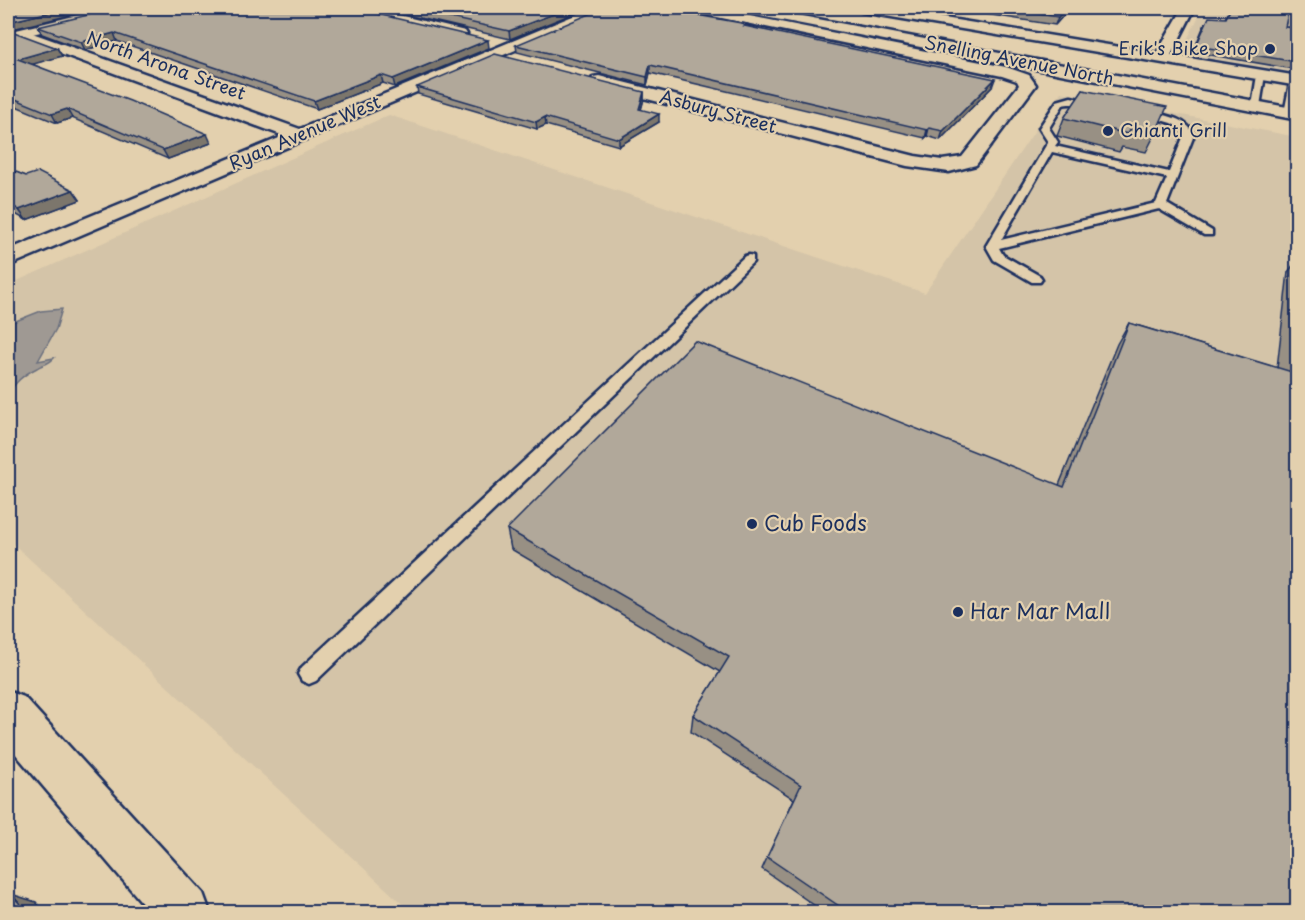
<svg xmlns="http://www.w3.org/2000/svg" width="1305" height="920" font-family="'Playpen Sans',sans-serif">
<rect width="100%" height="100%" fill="#e3d0ae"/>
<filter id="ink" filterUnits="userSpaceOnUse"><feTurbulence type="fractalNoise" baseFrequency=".0167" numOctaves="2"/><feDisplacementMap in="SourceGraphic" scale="12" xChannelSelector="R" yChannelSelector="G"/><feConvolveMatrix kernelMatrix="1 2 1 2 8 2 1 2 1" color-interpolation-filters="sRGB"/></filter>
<g filter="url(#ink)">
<g fill="#d4c4a8">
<path d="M1203,8H1297V77L1179,56Z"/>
<path d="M1061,92L1297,137V912H411L8,539V285L389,115L925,293Z"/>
</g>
<path fill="#9f9993" stroke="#6a6f7e" stroke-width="1.5" d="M62,309L56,329L38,361L54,358C48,365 43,364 37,368C23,375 15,382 8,395V324L41,311Z"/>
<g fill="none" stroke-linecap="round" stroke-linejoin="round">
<g stroke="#1b2f5e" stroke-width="5">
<g id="lane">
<path d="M1261,73L1265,75L1260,106L1256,109L1252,106L1257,75Z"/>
<path d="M1291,78H1297L1292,113L1288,116L1284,113Z"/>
<path d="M1071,97L1102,104C1093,110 1075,101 1063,105L1049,128L1058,142L1055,146L1169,172L1184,135L1183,130L1171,123L1137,113L1141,110C1158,114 1187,116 1194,135L1167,204L1212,231V235H1204L1159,209L999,248L1003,255L1040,276L1042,279L1040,282H1032L994,260L986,246L1048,142L1039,128L1057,101ZM1052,152L1167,178L1156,203L1001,240Z"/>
<path d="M749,255L753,256V262L316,681L309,684L302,681L298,674L302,667L745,256Z"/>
</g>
</g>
<g stroke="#1b2f5e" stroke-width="5">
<g id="street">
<path d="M348,8H369L465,31L467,34L460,38L349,11Z"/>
<path d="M592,8H609L607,11L8,266V250L284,136L14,36L12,33L14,30H24L300,129Z"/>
<path d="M686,8H710L1006,67L1029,75L1036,85L976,165L949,172L907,166L593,85L591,81L593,77L599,76L915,156L942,160L962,157L1019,85L1017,81L1002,76L693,12Z"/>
<path d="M855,8H883L1157,53L1183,8H1195L1171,55L1298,76V86L862,12Z"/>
<path d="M8,691L24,697L203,893L210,912H150L8,745Z"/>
</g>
</g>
<g stroke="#1b2f5e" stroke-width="5">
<path id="secondary" d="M107,8H128L126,11L8,40V32Z"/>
</g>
<g stroke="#1b2f5e" stroke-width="5">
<path id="primary" d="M733,8H759L1298,109V120L740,12Z"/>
</g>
<use href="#lane" fill="#e3d0ae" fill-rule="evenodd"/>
<use href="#street" fill="#e3d0ae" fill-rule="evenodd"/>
<use href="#secondary" fill="#e3d0ae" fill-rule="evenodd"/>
<use href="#primary" fill="#e3d0ae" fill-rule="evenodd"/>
</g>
<g fill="#989084" stroke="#1b2f5e" stroke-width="1.5">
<path d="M377,8H587L510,39Z"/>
<path d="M947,8H1070L1055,25Z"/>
<path d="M1230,8H1289L1285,27L1298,28V66H1296L1293,69L1193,52L1205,23L1225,18Z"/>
<path d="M747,26L992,87L940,140L927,136L925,138L650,73L647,85L517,52L516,45Z"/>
<path d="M38,27L489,48L395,87L383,83L317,109L117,41L85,50L42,34Z"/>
<path d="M8,33L57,48L62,56L32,64L211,143L168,159L72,118L57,123L11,104L8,105Z"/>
<path d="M417,87L644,92V99L641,110L659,122L619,146L546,125L537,129L418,94Z"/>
<path d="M1083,90L1155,134L1146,152L1122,147L1119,152L1057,136L1064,118Z"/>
<path d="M8,169L26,176L73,190L80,200L26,220L8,210Z"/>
<path d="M1298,259V912H824L762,869L794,799L691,732L693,715L720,672L511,549L507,529L1059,485L1117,344L1129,323L1277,368L1288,272Z"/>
</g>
<g fill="#7c766c" stroke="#1b2f5e" stroke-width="1.5">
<path d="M67,8H100L8,30V22Z"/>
<path d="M569,8H587L510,39L509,31Z"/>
<path d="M1066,8H1070L1055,25L1058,17Z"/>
<path d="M114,33L117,41L85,50L81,42Z"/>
<path d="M488,40L489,48L395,87L393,79Z"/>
<path d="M57,48L62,56L23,67L18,59Z"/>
<path d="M650,65V73L647,85V77Z"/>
<path d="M381,75L383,83L317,109L314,101Z"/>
<path d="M995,79L992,87L940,140L943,131Z"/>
<path d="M644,92V99L639,116V109Z"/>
<path d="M8,98L11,104L8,105Z"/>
<path d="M67,109L72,118L57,123L52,114Z"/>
<path d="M659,114V122L619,146V139Z"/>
<path d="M545,117L546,125L537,129L536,122Z"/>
<path d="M929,128L927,136L925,138L927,130Z"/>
<path d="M207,134L211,143L168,159L163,150Z"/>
<path d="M73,190L80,200L26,220L19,210Z"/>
<path d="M11,894L36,902L44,912H27Z"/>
</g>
<g fill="#b1a89a" stroke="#1b2f5e" stroke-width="1.5">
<path d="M8,8H67L8,22Z"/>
<path d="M117,8H352L488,40L393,79L381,75L314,101L114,33L81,42L38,27Z"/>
<path d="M405,8H569L509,31Z"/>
<path d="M604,8H657L747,24L744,26L995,79L943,131L929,128L927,130L650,65L647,77L516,45Z"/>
<path d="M997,8H1066L1058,17Z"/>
<path d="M1231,8H1289L1285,27L1298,28V62L1196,46L1209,17L1226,18Z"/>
<path d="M14,32L57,48L18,59L130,101L207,134L163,150L67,109L52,114L8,96V33Z"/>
<path d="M495,54L644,92L639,109L659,114L619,139L545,117L536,122L417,87Z"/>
<path d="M1083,90L1167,107L1155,134L1130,129L1128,134L1064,118Z"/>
<path d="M8,169L26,176L38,172L73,190L19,210L8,203Z"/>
<path d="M1298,314V912H848L767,857L801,785L693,715L729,657L507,529L695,341L1064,487L1129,323L1292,372Z"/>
<path d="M11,894L27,912H8V897Z"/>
</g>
</g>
<g fill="#1b2f5e" stroke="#e3d0ae" stroke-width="2">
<circle cx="1270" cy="49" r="6"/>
<circle cx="1108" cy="131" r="6"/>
<circle cx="752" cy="524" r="6"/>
<circle cx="958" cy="612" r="6"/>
</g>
<g text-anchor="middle" stroke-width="4.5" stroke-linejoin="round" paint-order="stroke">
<g font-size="18" fill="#1b2f5e" stroke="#e3d0ae" text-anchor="end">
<text x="1258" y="55">Erik's Bike Shop</text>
<text x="1120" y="137" text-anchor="start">Chianti Grill</text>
</g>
<g font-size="18" fill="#1b2f5e" stroke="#e3d0ae">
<text transform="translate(1019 61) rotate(11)" y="6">Snelling Avenue North</text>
<text transform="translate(166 66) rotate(20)" y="6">North Arona Street</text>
<text transform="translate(718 112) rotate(15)" y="6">Asbury Street</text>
<text transform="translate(305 133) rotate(-23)" y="6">Ryan Avenue West</text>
</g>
<g font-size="21" fill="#1b2f5e" stroke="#e3d0ae" text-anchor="start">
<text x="764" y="531">Cub Foods</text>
<text x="970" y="619">Har Mar Mall</text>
</g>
</g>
<rect width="1305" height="920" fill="none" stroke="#e3d0ae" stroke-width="30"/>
<rect x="15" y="15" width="1275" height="890" fill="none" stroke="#1b2f5e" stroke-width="2" filter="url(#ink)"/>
</svg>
